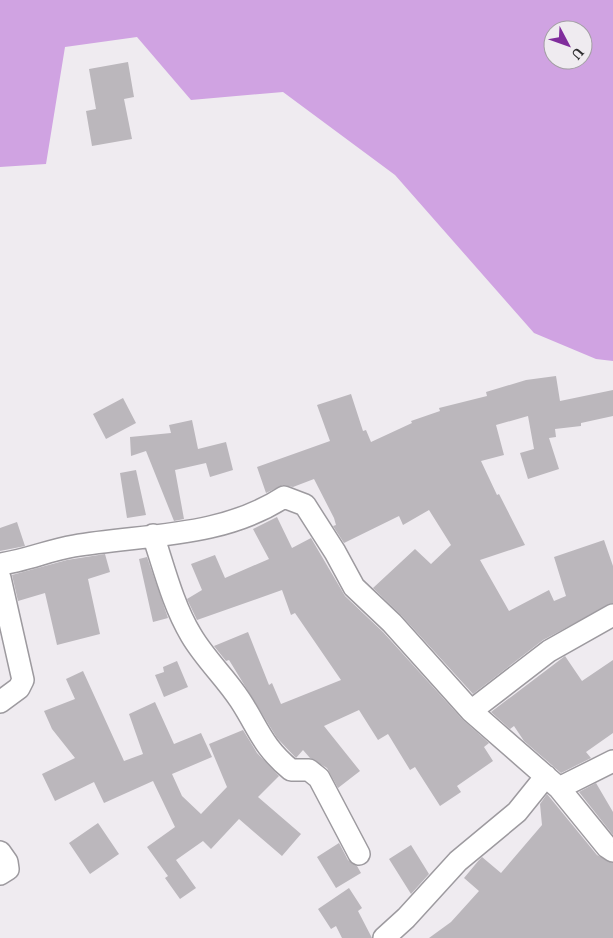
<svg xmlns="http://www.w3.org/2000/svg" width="613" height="938" viewBox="0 0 613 938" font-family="'PT Serif',serif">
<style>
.forest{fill:#d0a3e2;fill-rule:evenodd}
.building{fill:#bbb7bc}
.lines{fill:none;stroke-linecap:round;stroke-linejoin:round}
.street-casing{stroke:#9d9a9f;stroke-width:24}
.street{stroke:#fff;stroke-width:21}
</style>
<rect width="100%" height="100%" fill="#efebf0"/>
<path class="forest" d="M0,0H613V361L596,359L534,333L395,175L283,92L191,100L137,37L65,47L46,164L0,167ZM553,30H583V60H553Z"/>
<path class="building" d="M128,62L134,97L124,99L132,139L92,146L86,111L96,109L89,69Z
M556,376L560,401L613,390V416L581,423V426L555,429L556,437L549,438L559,469L528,479L520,453L534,449L528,416L496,425L504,455L481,461L497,495L499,494L525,545L480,560L509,611L549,590L554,601L566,596L554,557L604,540L613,566V603L543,640L473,694L401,615L373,588L415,549L431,564L451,545L429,510L403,525L399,516L344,543L333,526L336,525L334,518L314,479L293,487L283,485L266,493L257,467L330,441L317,405L351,394L363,431L366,430L371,442L412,423L411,421L440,411L439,408L487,396L486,392L526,380Z
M123,398L136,423L106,439L93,414Z
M192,420L198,449L226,442L233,470L210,477L206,463L175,470L184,519L174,521L146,451L131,456L130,437L171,433L169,425Z
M136,470L146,515L127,518L120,473Z
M277,517L292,548L311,538L345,596L383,632L462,719L489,743L484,747L493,761L457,786L461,792L440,806L415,767L410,770L388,734L378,740L359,710L324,726L360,771L338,788L327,768L310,758L303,750L296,758L277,738L229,660L226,661L214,646L248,632L269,685L272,683L281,704L341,680L295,613L291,615L282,590L197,620L187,599L202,590L191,564L215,555L225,578L269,559L253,529Z
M17,522L25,546L0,551V528Z
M105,554L110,572L88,579L100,634L57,645L45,593L18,601L12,575L67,560Z
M147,557L168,618L153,622L139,559Z
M565,656L582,681L613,660V733L586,752L591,758L561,773L524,741L514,726L510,729L491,712Z
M177,661L188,687L164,697L155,675L164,672L163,667Z
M83,671L124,761L143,754L129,714L155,702L174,744L201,733L212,757L172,774L182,796L201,814L227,787L209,744L243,730L257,753L279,776L258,797L301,834L282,856L239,819L211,849L203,841L176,860L196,888L180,899L165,878L168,876L147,847L175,827L153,781L104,803L94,782L55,801L42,774L75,758L52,729L44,711L75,699L66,679Z
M596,783L613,812V835L579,792Z
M547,794L597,855L613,863V938H429L451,922L479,891L464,878L479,860L482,857L501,873L542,825L540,804Z
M98,823L119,854L90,874L69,843Z
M339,843L348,860L357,866L361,873L336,888L317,857Z
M411,845L429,874L411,894L389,859Z
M349,888L362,908L358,911L372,938H342L336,926L331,929L318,909Z"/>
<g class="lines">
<defs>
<path id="street" d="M153,535C164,568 173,605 191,635C205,659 225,677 240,700C259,729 262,746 291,770H309L319,778L359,854
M0,564C25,561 49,550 74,546C146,534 221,538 284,497L305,505L335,552L354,587L392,623L471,711L559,788L607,847L613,851
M0,578L23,680L19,688L0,702
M471,711L549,651L613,615
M559,788L613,761
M0,852L7,862L8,869L0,874
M384,938L406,918L458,861L517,812L546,776"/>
</defs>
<use href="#street" class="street-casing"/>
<use href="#street" class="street"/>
</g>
<g transform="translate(568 45) rotate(131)"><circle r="24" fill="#efebf0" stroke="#a29fa3"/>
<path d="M0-4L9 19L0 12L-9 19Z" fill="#802d9c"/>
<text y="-8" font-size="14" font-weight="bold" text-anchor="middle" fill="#2f2e30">U</text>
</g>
</svg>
